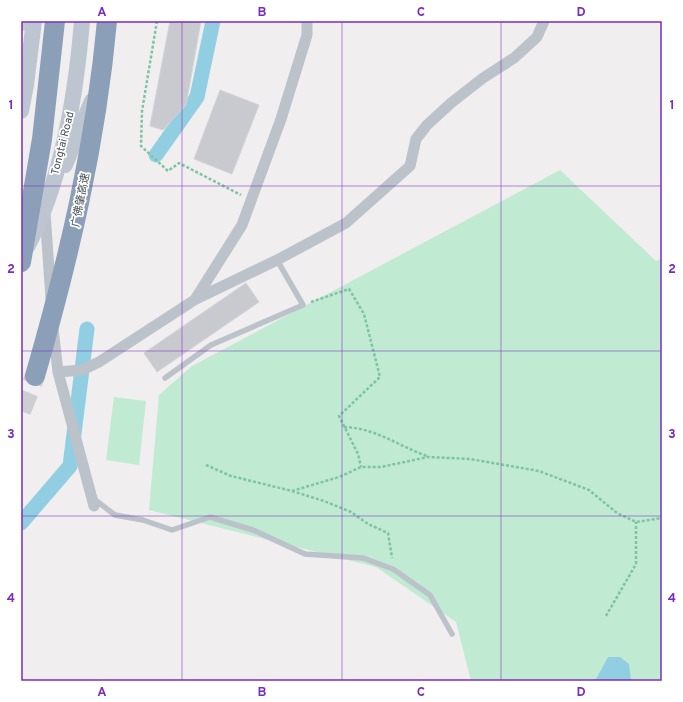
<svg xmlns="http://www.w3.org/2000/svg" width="683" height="702" viewBox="0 0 683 702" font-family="Overpass,'Noto Sans SC',sans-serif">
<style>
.green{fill:#c1ead2}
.water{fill:#92cee2}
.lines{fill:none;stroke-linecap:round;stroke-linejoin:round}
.canal{stroke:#92cee2;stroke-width:15}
.building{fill:#c9cad0;stroke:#d2d4d9}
.highway-tunnel{stroke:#ceced0;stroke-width:20;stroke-dasharray:20 10;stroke-linecap:butt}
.path{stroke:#7cc4a4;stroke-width:2.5;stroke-dasharray:3 2;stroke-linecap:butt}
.lane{stroke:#bbc2c9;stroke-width:5.5}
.street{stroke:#bbc2c9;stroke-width:11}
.secondary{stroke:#bdc6d0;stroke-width:16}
.highway{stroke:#8b9fb8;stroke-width:20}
.grid{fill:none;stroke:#7b2cbf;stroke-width:1;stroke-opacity:0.55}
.labels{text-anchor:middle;stroke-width:3.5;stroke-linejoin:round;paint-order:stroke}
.street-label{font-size:11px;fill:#485059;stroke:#fff}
.neatline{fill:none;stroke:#7b2cbf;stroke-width:1.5}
.grid-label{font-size:13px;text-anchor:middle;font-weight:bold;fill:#7b2cbf}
</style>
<rect width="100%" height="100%" fill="#f0eeee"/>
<path class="green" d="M560,170L656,261L662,258V681H471L456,622L376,567L149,510L159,395L192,366Z
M114,397L146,401L139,465L106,460Z"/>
<path class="water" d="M608,657H620L629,664L631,681H595Z"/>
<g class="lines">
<path class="canal" d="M156,155L197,97L213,21
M21,523L70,466L87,329"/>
</g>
<path class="building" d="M22,21H30L29,31L21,30Z
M170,21H201L186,105L163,130L150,126Z
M220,90L259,105L232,174L194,159Z
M246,283L259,302L157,372L144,353Z"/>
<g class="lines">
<path class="highway-tunnel" d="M21,411L35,376"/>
<path class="path" d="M157,21L142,111L141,146L168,171L179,163L241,195
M311,302L349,289L364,314L380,377L339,416L358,454L361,467
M344,427C376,428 398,446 427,456
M206,465L231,476L292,491L339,477L361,467H381L428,457L470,459L539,471L589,490L617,513L636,522L662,518
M292,491L324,501L351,512L368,524L388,533L392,558
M606,616L636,564V522"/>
<path class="lane" d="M165,378L211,345L303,305L277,260
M94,499L115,515L143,520L172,530L210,517L253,530L305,554L363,558L393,569L430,595L452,634"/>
<path class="street" d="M45,212L51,299
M196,298L242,225L281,119L307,35V21
M53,328L58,372L94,506
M58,372L82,370L99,362L196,299L277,260L346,223L410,166L416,139L427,125L451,103L483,78L514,58L537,37L544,21"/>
<path class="secondary" d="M21,111L26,85L34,21
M65,165L92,101
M27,247C62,181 76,95 82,21"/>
<path class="highway" d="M21,262L42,139L55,21
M35,376C69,258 96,143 107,21"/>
</g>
<path class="grid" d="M182,21V681M342,21V681M501,21V681M21,186H662M21,351H662M21,516H662"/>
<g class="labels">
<g class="street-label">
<text transform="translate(62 143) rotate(-76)" y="4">Tongtai Road</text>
<text transform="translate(80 200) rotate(-79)" y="4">广佛肇高速</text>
</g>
</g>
<rect width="683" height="702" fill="none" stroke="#ffffff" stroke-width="44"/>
<rect x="22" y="22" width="639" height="658" class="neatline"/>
<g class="grid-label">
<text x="102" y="16">A</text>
<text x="262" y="16">B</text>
<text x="421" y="16">C</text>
<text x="581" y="16">D</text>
<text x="11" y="109">1</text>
<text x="672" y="109">1</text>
<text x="11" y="273">2</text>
<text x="672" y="273">2</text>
<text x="11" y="438">3</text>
<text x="672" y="438">3</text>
<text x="11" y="602">4</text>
<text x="672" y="602">4</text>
<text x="102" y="696">A</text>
<text x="262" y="696">B</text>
<text x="421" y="696">C</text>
<text x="581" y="696">D</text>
</g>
</svg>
